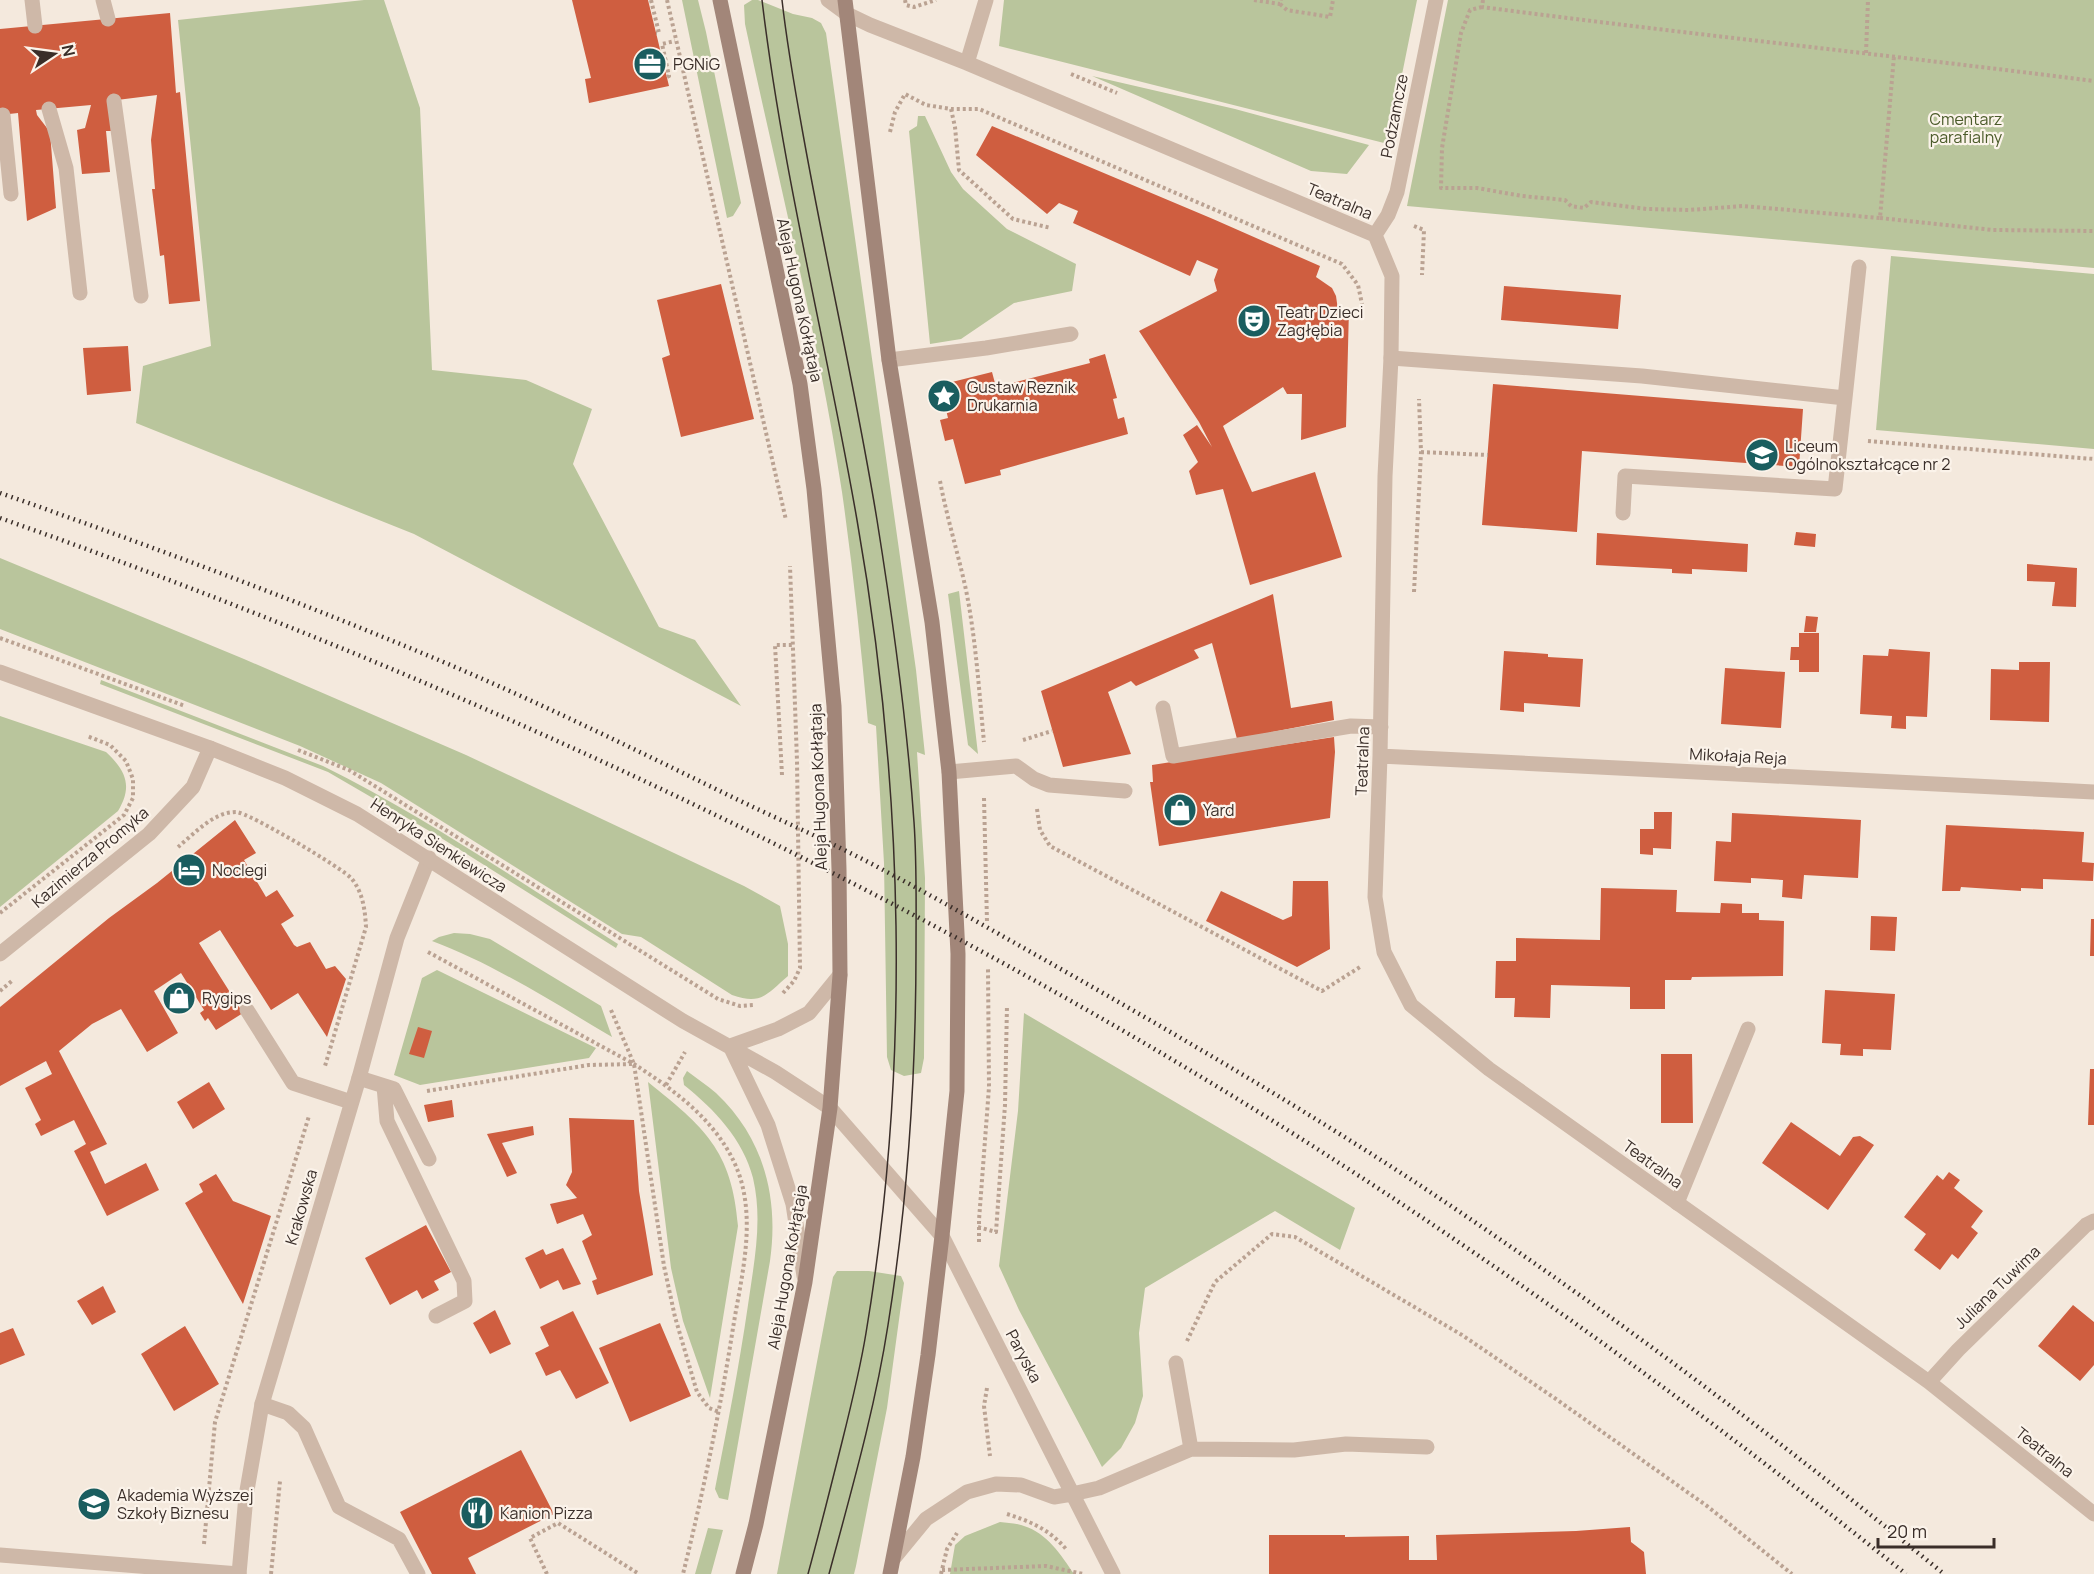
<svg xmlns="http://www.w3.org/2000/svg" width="2094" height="1574" viewBox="0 0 2094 1574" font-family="Manrope,sans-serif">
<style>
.green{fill:#b9c59c}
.building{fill:#cf5e40}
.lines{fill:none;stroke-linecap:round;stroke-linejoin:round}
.path{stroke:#baa292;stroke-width:4;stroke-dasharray:3 3;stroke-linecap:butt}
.service{stroke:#ceb8a8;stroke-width:15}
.minor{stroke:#ceb8a8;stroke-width:15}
.tertiary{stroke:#ceb8a8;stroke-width:15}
.secondary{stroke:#a28679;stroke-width:15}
.tram{stroke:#3a2e29;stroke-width:1.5}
.rail{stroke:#3a2e29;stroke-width:4.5;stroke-dasharray:1.5 4.5;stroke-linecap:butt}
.labels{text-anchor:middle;stroke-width:4.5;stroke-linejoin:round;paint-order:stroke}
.poi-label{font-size:16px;fill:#3a2e29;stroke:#fbf3ea;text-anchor:start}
.street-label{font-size:16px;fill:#3a2e29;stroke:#fbf3ea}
.park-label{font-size:16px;fill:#4b5b2a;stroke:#fbf3ea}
</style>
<rect width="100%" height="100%" fill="#f4e9dd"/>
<path class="green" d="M364,0H384L420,108L432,370L526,380L592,409L573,464L659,627L695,640L741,706L414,534L136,423L143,366L211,346L178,20Z
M682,0H698L706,32L741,203L733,216L727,218Z
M752,0H758L793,14L812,18L821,23L826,33L916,670L925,755L917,752L925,878L924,1058L921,1073L904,1076L891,1070L887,1057L884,863L876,726L868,723C861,646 853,569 842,492C818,335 778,179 745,24L744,5Z
M1004,0H1417L1388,144L999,46Z
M1448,0H2094V268L1407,206Z
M1092,76L1235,109L1369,145L1347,174L1311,171Z
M918,116H925L951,172L963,189L1007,229L1076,264L1072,291L1014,303L961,339L930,344L909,131L917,126Z
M1891,256L2094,274V449L1876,430Z
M0,558L244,659L466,755L744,886L780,906L788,944V976C766,995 761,1005 732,995L641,937L622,934L381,783L300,746L0,629Z
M959,591L978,754L968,745L948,594Z
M101,680L323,766C426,817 521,883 618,944L616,948L438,836L328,772L100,684Z
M0,716L106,752C126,771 133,786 118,811L0,907Z
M454,933L470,934L490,939L601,1006L612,1037C556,1004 492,963 432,941L439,937Z
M437,970L596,1048L589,1058L420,1085L394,1075L422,978Z
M1024,1013L1355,1208L1340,1250L1275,1211L1145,1288L1139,1333L1143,1396L1135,1423L1121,1448L1102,1467L1019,1310L999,1266L1018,1111Z
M687,1071C696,1078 707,1085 716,1093C764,1138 779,1198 770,1261L728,1500L719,1498L715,1489C727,1428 739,1367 748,1305C754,1262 763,1221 753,1178C743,1139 714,1109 684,1085L683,1078Z
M648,1082C704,1127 732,1150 738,1226L710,1398L683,1321L671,1268Z
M837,1271H869L901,1276L904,1283L887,1408L856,1566L854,1574H777L833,1277Z
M1000,1522C1008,1523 1016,1523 1024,1526C1047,1533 1061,1555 1074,1574H950L955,1545L965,1536Z
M708,1528L723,1530L711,1574H695Z"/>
<path class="building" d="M572,0H648L669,86L589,103L585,79L591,78Z
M170,13L176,93L180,92L200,301L169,304L164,255L160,256L152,189H155L151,140L157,95L109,101L112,131H106L110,172L82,174L77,130L85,128L91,105L36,110L37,115L50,132L56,208L27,221L18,113L0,115V29Z
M992,126L1213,219L1320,266L1316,277L1332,288L1336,296L1338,310L1349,308L1346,427L1301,440L1302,394H1287L1283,387L1223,426L1252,492L1315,472L1342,557L1250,585L1223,489L1196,495L1189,471L1198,462L1183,435L1197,425L1212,447L1199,422L1139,331L1217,291L1214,280L1218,269L1197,260L1190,276L1073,223L1078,211L1059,203L1047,214L976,155Z
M721,284L754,419L681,437L662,358L670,355L657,300Z
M1504,286L1621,295L1618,329L1501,320Z
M128,346L131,391L87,395L83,348Z
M1105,354L1117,398L1113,399L1118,419L1124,417L1128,434L1000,470L1001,475L965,484L953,439L945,441L940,420L948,418L940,385L992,372L996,387L1090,363L1089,359Z
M1493,384L1803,409L1799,467L1582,451L1577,532L1482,525Z
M1796,532L1816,534L1815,547L1794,545Z
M1597,533L1748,544L1747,572L1692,569V574L1672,573V569L1596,565Z
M2027,564L2077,568L2076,607L2052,606L2055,582L2027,581Z
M1273,594L1291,708L1332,701L1334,720L1237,739L1212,643L1194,650L1199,658L1136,686L1131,681L1108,692L1131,754L1063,767L1041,691Z
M1806,616L1818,617L1816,632H1804Z
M1799,633H1819V672H1799V660H1790L1791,647H1799Z
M1889,649L1930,652L1927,717L1906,716V729L1891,728L1892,716L1860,714L1863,655L1888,656Z
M1504,651L1548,654V657L1583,659L1580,707L1524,703V712L1500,710Z
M2019,662H2050L2049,722L1990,720L1991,669L2019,670Z
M1725,668L1785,672L1781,728L1721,724Z
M1334,737L1335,752L1330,818L1159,846L1150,782H1153L1152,765Z
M1654,812H1672L1671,849L1653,848V855L1640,854V829H1654Z
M1732,813L1861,820L1858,878L1804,875L1802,899L1782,897L1783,880L1751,878V883L1714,881L1716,841L1731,842Z
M235,820L256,853L244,860L266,897L277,890L294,916L281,924L294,945L297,947L310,942L326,969L335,966L346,979L327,1037L298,993L271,1010L220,930L199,943L243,1013L216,1030L208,1018L205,1021L200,1013L204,1010L181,973L154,991L178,1033L147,1052L121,1009L92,1024L59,1051L107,1144L90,1152L105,1184L146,1163L159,1190L107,1216L74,1151L86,1144L74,1120L41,1136L35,1124L41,1120L25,1088L52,1074L46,1061L0,1086V1007L109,918L157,883Z
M1946,825L2084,832L2082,862L2094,863L2093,881L2043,879V889L2021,888V891L1961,887L1960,891H1942Z
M1293,881H1328L1330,949L1297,967L1206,921L1221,891L1283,920L1292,916Z
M1601,888L1677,890L1676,912L1720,913L1721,903L1742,904V913H1759V920L1784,921L1783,976L1692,977L1691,980H1665V1009H1630V987L1551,985L1550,1018L1514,1017L1515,998H1495L1496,961H1516V938L1600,940Z
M1871,916L1897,917L1895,951L1870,950Z
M2091,919H2094V956H2090Z
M1825,990L1895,994L1891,1050L1863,1049V1056L1840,1055L1841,1044L1822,1043Z
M418,1027L432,1031L424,1058L409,1054Z
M1661,1054H1692L1693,1123H1661Z
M2090,1069H2094V1125H2088Z
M209,1082L225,1109L193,1129L177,1102Z
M452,1100L454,1117L428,1122L424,1105Z
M569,1118L634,1120L639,1191L653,1275L597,1295L592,1281L597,1279L582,1241L592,1235L583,1214L557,1224L550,1204L577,1198L566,1185L572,1172Z
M1791,1122L1840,1156L1853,1137L1860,1136L1874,1145L1828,1210L1762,1163Z
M533,1126L534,1135L502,1143L517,1173L507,1177L487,1134Z
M1949,1172L1960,1180L1954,1188L1983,1211L1971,1227L1978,1233L1958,1259L1952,1254L1940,1270L1914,1250L1926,1234L1904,1217L1937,1175L1943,1180Z
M216,1174L233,1201L271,1216L243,1304L185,1203L203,1192L199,1184Z
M426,1225L451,1272L434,1281L439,1290L422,1299L417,1290L390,1305L365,1258Z
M563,1248L581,1284L563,1290L558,1280L540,1289L525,1258L543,1249L546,1255Z
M103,1286L116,1312L92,1325L77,1301Z
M2073,1305L2094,1322V1365L2080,1381L2038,1346Z
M495,1310L511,1344L490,1354L473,1323Z
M573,1311L609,1383L576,1399L560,1370L546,1376L535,1353L549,1346L540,1327Z
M660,1323L691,1396L630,1422L599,1348Z
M185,1326L219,1384L174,1411L141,1354Z
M13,1328L25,1355L0,1365V1333Z
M521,1450L554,1514L468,1558L476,1574H432L400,1512Z
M1630,1527L1631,1542L1644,1552L1646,1574H1269V1535H1345V1537L1409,1536V1560H1437L1436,1535L1576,1531Z"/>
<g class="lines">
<path class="path" d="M651,0L659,33H656
M667,0L786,520
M905,0L906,5L914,7L936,0
M1254,0L1280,4L1281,0
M1483,0L1482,7C1686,34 1890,55 2094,81
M1280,4L1287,10L1330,17L1333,0
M1482,7L1470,10L1461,33L1442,148L1441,188H1477L1522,196L1565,200L1571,206L1584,208L1591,202L1647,209L1689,210L1743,206L1880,218L1894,56
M1866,53L1868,0
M1071,74L1117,93
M667,77L669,76L662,44L675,41
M951,109L955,127L959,170L1013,219L1051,228
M890,132L895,112L905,94L926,105L951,109H979L1342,264L1358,285L1362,304
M1880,218L1993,230L2094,231
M1414,226L1424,230L1422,275
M1868,441L2094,459
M1421,452L1488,455
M940,481C947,518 958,553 966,590C976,640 979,691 984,742
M1414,592L1421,452L1419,399
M0,638L185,706
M1023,740L1052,731
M298,750L349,770L718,999L740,1006L754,1005
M782,775L775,645H793
M984,798L987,922
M1037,809L1040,830L1050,846L1322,991L1360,967
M178,847C194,834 213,812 236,812C248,812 344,869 352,879C363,893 365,910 366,927L325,1066
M0,913L124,815L133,798V779L126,761L110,745L87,736
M428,952L634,1064C677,1092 721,1124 739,1174C756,1224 741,1278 733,1328C720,1411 703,1493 683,1574
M0,991L13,980
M783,993L794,981L800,968L797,761L790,566
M611,1010L634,1064
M666,1085L685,1052
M427,1091L589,1065L634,1064L664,1266L675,1317L697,1392L709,1408L719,1412
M978,1227L996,1232L1005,1105L1007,1005
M979,1242V1220L989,1087L988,968
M1187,1341L1215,1282L1272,1234L1295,1237L1462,1335L1556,1399L1707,1506L1792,1574
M987,1388L984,1406L990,1456
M1007,1514C1030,1521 1050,1530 1066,1549
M204,1544L215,1422L309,1116
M942,1570L1046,1566L1083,1574
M271,1574L280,1481
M547,1574L530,1538L558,1523L639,1574
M941,1574L947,1549L957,1533"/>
<path class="service" d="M32,0L35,26
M103,0L108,19
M114,101L141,296
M49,109L66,168L80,293
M3,115L11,194
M1391,358L1642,376L1845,398L1859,267
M889,360L986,348L1071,334
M1623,513L1625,476L1835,489L1845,398
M1163,708L1173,756L1351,726L1381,727
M949,772L1016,766L1034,779L1049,785L1125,791
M247,1010L293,1083L351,1102
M359,1078L394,1089L429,1159
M384,1086L387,1121L464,1281L465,1301L436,1316
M1677,1203L1748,1029
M262,1404L288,1413L304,1428L339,1507L399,1539L418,1574
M1191,1449L1294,1450L1346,1444L1427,1447
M1072,1494L1099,1488L1191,1449L1176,1363
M0,1555L239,1574"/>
<path class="minor" d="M828,0L847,14L870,25L967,63L1375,235L1392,276L1391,358L1385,476L1380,756L1375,897L1384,952L1411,1005L1489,1069L1929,1382L2094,1514
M967,63L986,0
M1375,235L1388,215L1397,192L1436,0
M1380,756L2094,792
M0,954L149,834L193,787L210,748
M942,1236L1113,1574
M1929,1382L1958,1350L2086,1225L2094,1221
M894,1558L926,1519L967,1492L996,1484L1021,1485L1054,1497L1072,1494
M239,1574L246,1496L262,1404L359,1078L397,938L429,858"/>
<path class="tertiary" d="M0,672L210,748L285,778L357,814L683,1021L775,1072L830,1108L942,1236
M730,1046L768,1125L793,1204L804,1276
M730,1046L778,1029L809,1013L840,975"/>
<path class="secondary" d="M720,0L800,384L814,489L834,706L839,869L840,975L830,1108L805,1282L756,1524L743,1574
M845,0L889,360L932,622L949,772L958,954L957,1091L942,1236L928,1355L913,1457L890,1574"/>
<path class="tram" d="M762,0C783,176 827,346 857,520C904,787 911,1064 866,1333C860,1370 851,1406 842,1442C831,1486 820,1530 808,1574
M782,0C787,45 795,90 803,134C826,263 856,391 877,520C893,620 907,721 914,822C917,864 916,907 916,950C916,1076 908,1200 888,1325C875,1409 851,1492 829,1574"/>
<path class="rail" d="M0,493C148,545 296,600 441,661C538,702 632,748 726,794C773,817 822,838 868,862C928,893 986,927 1045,960C1172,1032 1299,1106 1421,1186C1602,1306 1776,1437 1944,1574
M0,518C394,657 777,829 1139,1040C1408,1197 1662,1379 1906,1574"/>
</g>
<defs>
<symbol id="office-disc" viewBox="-11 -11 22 22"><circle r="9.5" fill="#1a5d5f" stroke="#fbf3ea"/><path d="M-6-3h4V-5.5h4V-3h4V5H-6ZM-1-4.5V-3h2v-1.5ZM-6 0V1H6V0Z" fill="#fff"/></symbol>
<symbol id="theatre-disc" viewBox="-11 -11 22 22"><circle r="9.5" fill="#1a5d5f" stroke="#fbf3ea"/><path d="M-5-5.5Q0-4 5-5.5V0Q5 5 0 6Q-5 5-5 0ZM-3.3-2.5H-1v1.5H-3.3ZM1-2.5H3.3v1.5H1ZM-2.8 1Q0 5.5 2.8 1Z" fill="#fff"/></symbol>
<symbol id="sight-disc" viewBox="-11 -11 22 22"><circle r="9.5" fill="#1a5d5f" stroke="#fbf3ea"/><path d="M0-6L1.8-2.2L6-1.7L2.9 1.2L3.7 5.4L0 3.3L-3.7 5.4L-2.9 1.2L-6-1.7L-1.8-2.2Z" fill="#fff"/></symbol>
<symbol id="school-disc" viewBox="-11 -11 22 22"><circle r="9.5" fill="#1a5d5f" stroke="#fbf3ea"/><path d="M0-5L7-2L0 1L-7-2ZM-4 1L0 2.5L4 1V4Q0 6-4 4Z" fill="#fff"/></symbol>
<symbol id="shop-disc" viewBox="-11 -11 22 22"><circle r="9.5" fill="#1a5d5f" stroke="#fbf3ea"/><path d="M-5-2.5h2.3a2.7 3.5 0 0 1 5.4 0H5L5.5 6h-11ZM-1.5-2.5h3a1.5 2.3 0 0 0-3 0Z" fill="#fff"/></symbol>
<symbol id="hotel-disc" viewBox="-11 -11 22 22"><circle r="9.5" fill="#1a5d5f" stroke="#fbf3ea"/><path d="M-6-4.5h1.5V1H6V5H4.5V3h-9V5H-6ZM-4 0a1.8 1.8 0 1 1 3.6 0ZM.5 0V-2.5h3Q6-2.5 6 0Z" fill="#fff"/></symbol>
<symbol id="university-disc" viewBox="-11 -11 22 22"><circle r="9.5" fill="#1a5d5f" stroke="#fbf3ea"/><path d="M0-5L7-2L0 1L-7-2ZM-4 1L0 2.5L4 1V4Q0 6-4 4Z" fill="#fff"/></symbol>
<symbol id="restaurant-disc" viewBox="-11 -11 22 22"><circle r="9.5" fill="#1a5d5f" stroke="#fbf3ea"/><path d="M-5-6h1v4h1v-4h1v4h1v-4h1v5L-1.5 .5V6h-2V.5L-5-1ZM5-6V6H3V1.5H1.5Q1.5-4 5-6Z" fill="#fff"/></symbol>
</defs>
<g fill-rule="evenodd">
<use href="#office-disc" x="631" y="45" width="38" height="38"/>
<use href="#theatre-disc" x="1235" y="302" width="38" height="38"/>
<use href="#sight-disc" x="925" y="377" width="38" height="38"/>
<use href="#school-disc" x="1743" y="436" width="38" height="38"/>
<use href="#shop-disc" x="1161" y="791" width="38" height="38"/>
<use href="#hotel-disc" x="170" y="851" width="38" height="38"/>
<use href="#shop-disc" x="160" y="979" width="38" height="38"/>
<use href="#university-disc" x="75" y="1485" width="38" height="38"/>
<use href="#restaurant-disc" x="458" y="1494" width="38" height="38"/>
</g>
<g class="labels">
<g class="poi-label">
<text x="673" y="70">PGNiG</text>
<text x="1277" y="318">Teatr Dzieci<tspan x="1277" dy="18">Zagłębia</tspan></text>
<text x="967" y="393">Gustaw Reznik<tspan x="967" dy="18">Drukarnia</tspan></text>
<text x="1785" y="452">Liceum<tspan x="1785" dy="18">Ogólnokształcące nr 2</tspan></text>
<text x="1203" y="816">Yard</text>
<text x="212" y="876">Noclegi</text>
<text x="202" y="1004">Rygips</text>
<text x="117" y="1501">Akademia Wyższej<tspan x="117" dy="18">Szkoły Biznesu</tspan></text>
<text x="500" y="1519">Kanion Pizza</text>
</g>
<g class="street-label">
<text transform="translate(1394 116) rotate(-79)" y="6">Podzamcze</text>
<text transform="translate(1340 201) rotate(23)" y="6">Teatralna</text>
<text transform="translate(800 300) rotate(78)" y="6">Aleja Hugona Kołłątaja</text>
<text transform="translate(1738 756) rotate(3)" y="6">Mikołaja Reja</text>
<text transform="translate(1362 761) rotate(-88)" y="6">Teatralna</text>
<text transform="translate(818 787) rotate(-92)" y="6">Aleja Hugona Kołłątaja</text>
<text transform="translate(439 845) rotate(33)" y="6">Henryka Sienkiewicza</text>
<text transform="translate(90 857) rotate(-40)" y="6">Kazimierza Promyka</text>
<text transform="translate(1653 1164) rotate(36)" y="6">Teatralna</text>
<text transform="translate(301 1207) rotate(-74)" y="6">Krakowska</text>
<text transform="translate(787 1267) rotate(-80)" y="6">Aleja Hugona Kołłątaja</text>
<text transform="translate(1997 1287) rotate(-44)" y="6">Juliana Tuwima</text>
<text transform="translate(1024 1356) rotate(62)" y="6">Paryska</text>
<text transform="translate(2045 1452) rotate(39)" y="6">Teatralna</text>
</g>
<g class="park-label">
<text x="1966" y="125">Cmentarz<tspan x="1966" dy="18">parafialny</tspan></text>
</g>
</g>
<g transform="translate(54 54) rotate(77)" stroke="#fbf3ea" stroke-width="4.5" paint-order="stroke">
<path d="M0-4.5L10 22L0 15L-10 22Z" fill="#3a2e29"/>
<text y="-9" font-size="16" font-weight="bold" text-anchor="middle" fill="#3a2e29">N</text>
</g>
<path d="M1878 1538v9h116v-9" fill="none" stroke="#3a2e29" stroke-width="3"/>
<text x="1887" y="1538" font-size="18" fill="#3a2e29" stroke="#fbf3ea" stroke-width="4.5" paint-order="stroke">20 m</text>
</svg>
